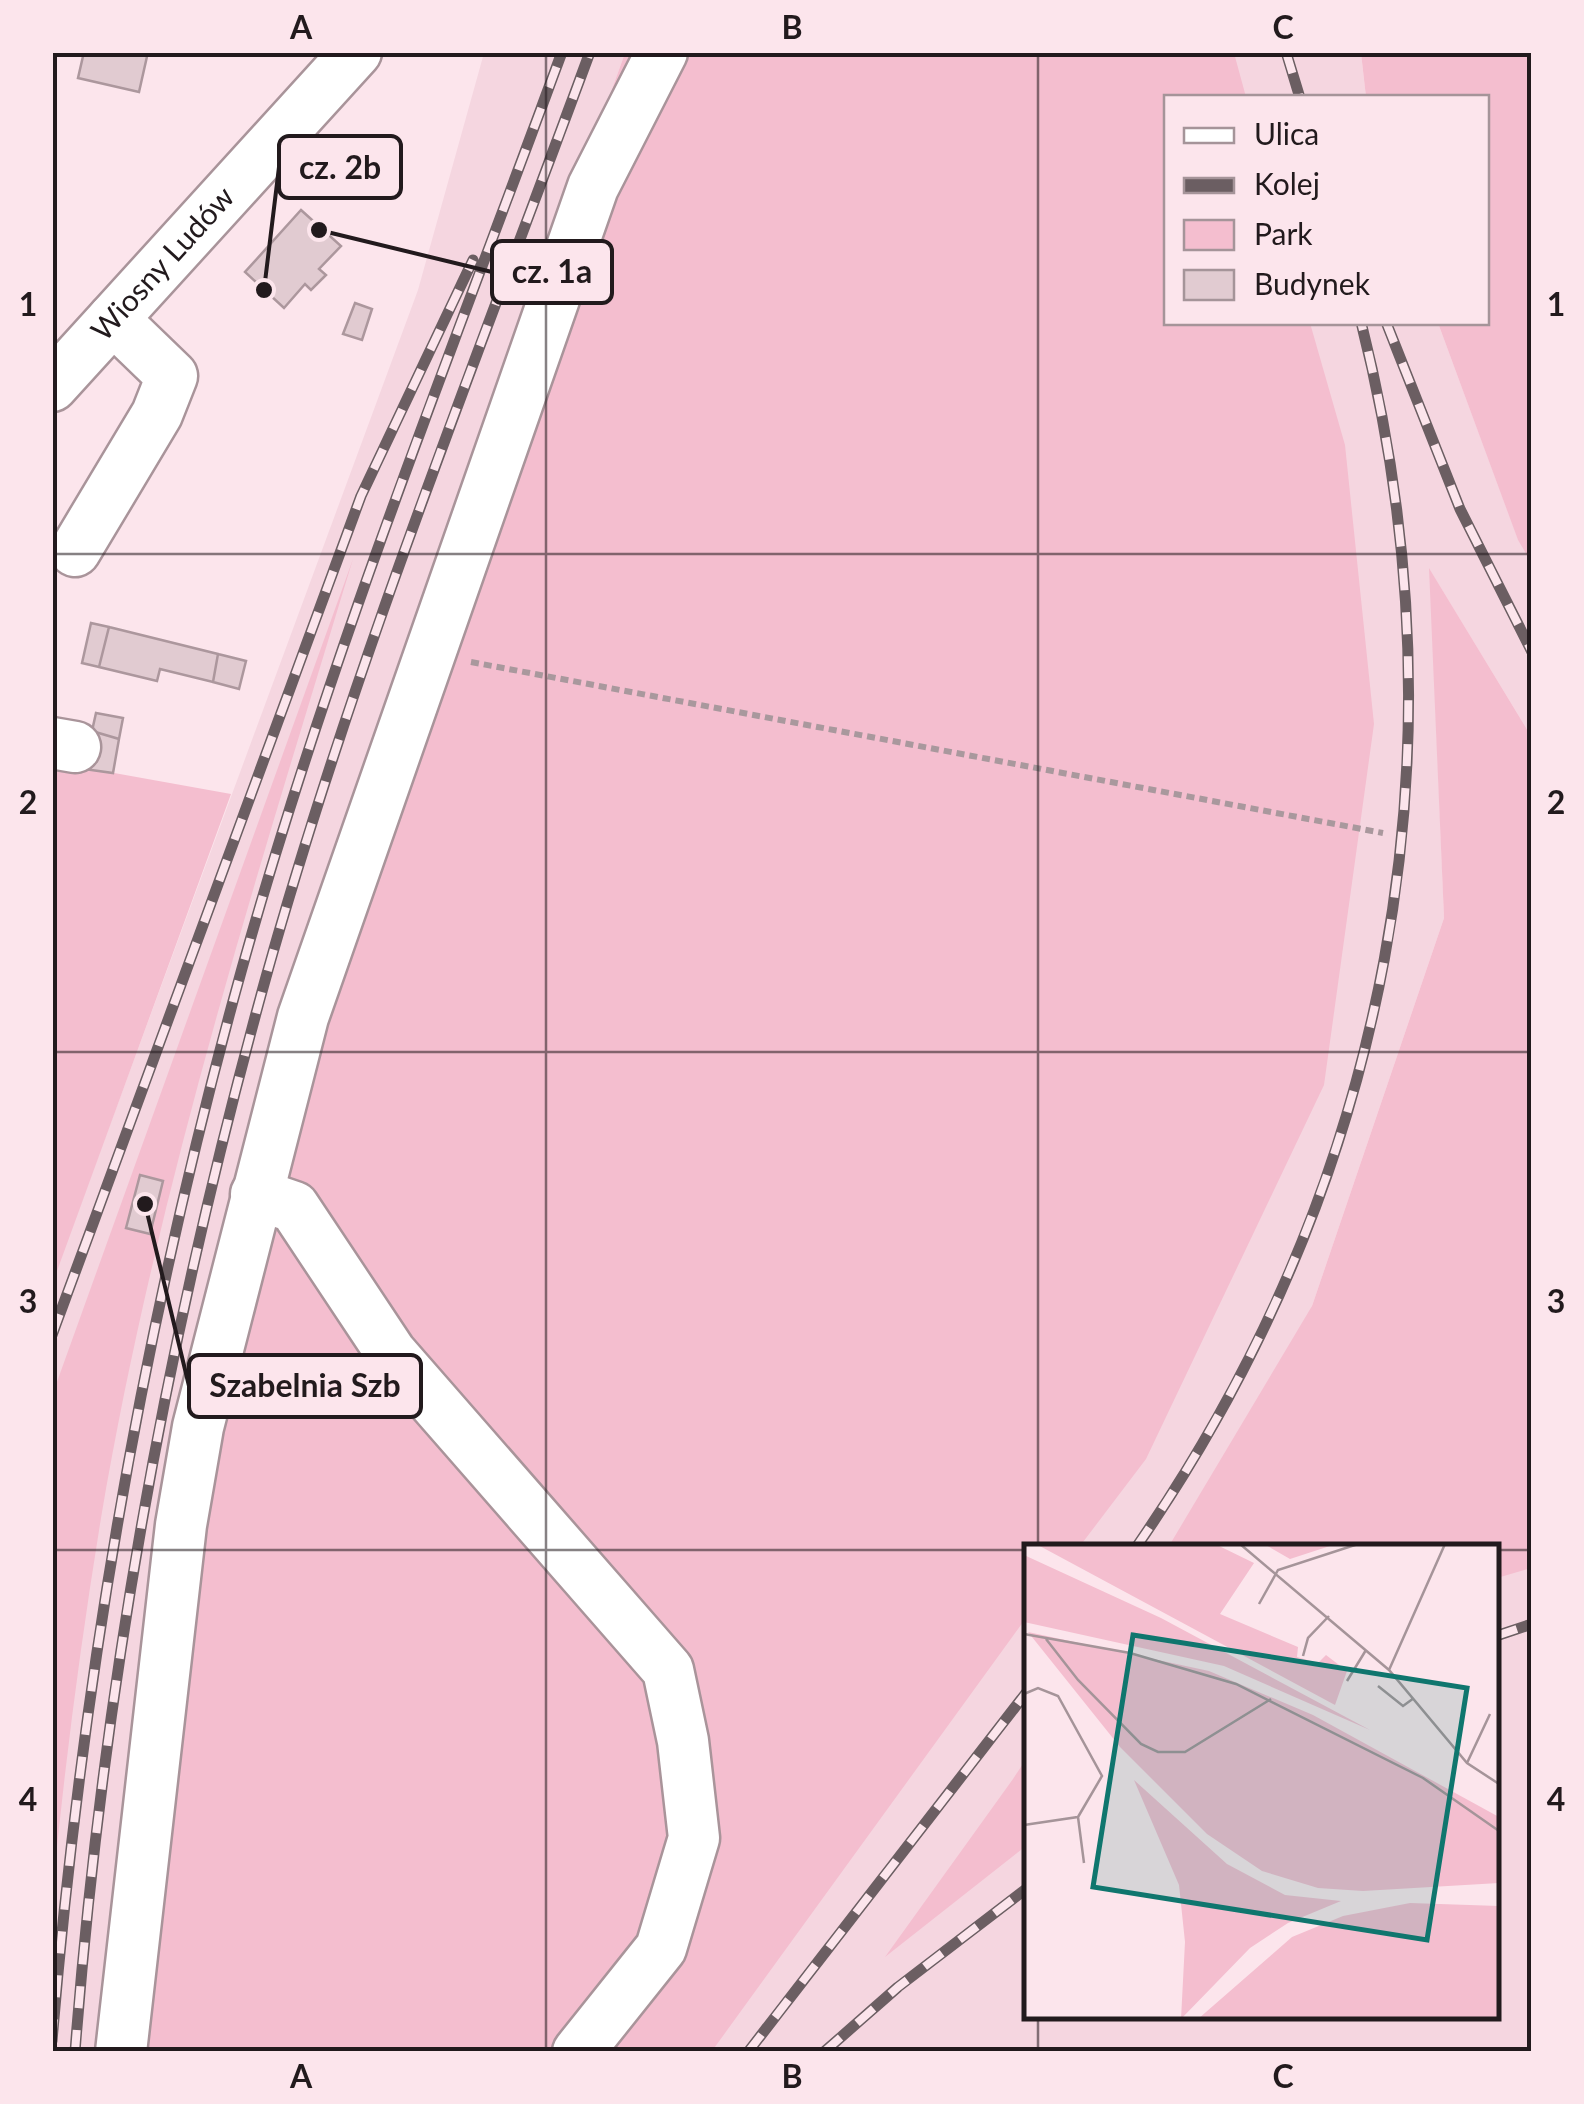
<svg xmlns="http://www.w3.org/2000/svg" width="1584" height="2104" viewBox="0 0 1584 2104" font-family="Lato,sans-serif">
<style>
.built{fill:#f5d6e0}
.green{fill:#f4becf}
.building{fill:#e1cbd1;stroke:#ac979d;stroke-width:2.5}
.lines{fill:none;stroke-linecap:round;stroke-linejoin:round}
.minor-casing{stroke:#a9949a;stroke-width:55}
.path{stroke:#a9989d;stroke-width:6;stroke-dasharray:8 5;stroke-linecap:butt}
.minor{stroke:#fff;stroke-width:50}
.rail-casing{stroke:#6b5e62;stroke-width:11}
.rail{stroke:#fce5ec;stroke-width:8;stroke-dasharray:22;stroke-linecap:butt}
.grid{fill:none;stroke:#221a1d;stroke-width:2.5;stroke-opacity:0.55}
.labels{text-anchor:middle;stroke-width:8;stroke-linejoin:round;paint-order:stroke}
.street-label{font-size:30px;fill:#221a1d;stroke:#fce5ec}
.inset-road{fill:none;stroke:#a59499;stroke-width:2.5}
.view{fill:#0f766e;fill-opacity:0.15;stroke:#0f766e;stroke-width:5}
.inset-edge{fill:none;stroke:#221a1d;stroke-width:5}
.leader{fill:none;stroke:#221a1d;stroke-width:4}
.callout-dot{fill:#221a1d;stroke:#fce5ec;stroke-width:4}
.callout{fill:#fce5ec;stroke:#221a1d;stroke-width:4}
.callout-label{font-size:32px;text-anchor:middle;font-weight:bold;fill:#221a1d}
.neatline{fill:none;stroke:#221a1d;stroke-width:4}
.grid-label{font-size:32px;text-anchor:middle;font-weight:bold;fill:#221a1d}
</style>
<rect width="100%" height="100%" fill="#fce5ec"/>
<path class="built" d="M484,53H625L314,919L159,2051H53L52,1282L418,290Z
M1213,53H1361L1366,97H1227Z
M1294,323H1438L1518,539L1531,562V736L1430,570L1444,918L1312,1306L1222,1546H1042Z
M1531,1547V2051L594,2052L1026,1567V2016H1496L1497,1561Z"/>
<path class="green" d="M625,53H1234L1246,97L1166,98V322L1310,323L1345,445L1374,724L1324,1085L1146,1459L1080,1546H1026V1618L712,2051L101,2052L146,1600L195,1364L314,919Z
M1361,53H1531V562L1518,540L1438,323L1486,322V98L1366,97Z
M353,559C257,875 156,1192 101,1518C81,1640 65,1763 53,1886V1393Z
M1429,568L1531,736V1568L1497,1578L1496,1546H1169L1312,1306L1444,918Z
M53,762L231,794L53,1282Z
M1026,1759V1846L885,1957L1013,1779Z"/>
<path class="building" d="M84,52H148L139,92L78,78Z
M301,210L341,246L319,269L326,275L311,290L305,284L284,308L245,272Z
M355,303L372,309L362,340L343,334Z
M91,623L109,627L99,667L82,663Z
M109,627L218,654L213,682L160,669L157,681L99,667Z
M218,654L246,661L239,689L213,682Z
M96,713L123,718L119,739L92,731Z
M85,729L119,739L113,773L77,768Z
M140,1175L163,1181L150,1234L126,1228Z"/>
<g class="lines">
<defs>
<g id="minor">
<path id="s1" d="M52,386L356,52"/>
<path d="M75,551L157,414L172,376L113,319"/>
<path d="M52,743L75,747"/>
<path d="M256,1194L294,1207L391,1353L668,1670L683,1741L694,1838L661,1948L578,2052"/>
<path d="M121,2052L181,1525L198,1427L303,1017L593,187L662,52"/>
</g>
</defs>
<use href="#minor" class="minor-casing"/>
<path class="path" d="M471,662L1383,833"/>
<use href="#minor" class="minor"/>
<defs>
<path id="rail" d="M1286,52L1300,98
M1386,322L1460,509L1532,652
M52,1335L361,496L473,260
M1137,1546C1389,1181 1470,753 1361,322
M1496,1636L1532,1624
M52,2041C82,1679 144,1322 241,972C328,659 450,356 562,52
M75,2052C103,1687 168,1329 266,977C354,663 477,358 590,52
M748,2052L1026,1693
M824,2052L898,1987L1026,1889"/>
</defs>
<use href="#rail" class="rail-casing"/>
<use href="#rail" class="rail"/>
</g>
<path class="grid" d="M546,52V2052M1038,52V1546M52,554H1532M52,1052H1532M52,1550H1026M1496,1550H1532M1038,2016V2052"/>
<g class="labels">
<g class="street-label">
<text dy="10" stroke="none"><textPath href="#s1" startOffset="165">Wiosny Ludów</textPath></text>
</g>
</g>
<g transform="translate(1024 1544)">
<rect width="475" height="475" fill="#fce5ec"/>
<path d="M12,0H191L230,19L196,70L274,103L273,113L294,119L302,111L323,127L311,161ZM240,0H312L266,15ZM0,11L137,74L346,186L200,122L0,78ZM4,88L185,127L289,171L475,273V339L339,347L294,344L238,327L183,290L96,203ZM110,236L203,320L261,351L317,357L264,379L226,404L157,475L161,398L155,341ZM386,359L475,362V475H174L268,393L319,372Z" fill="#f4becf"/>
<path class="inset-road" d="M216,0L365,126L443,219L475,240M235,60L254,26L334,0M0,90L106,109L212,140L399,234L475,287M22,95L54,136L117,200L134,208H161L247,155M279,112L284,94L305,72M365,126L421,0M323,137L342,106M354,142L379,162L390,154M0,150L14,144L34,152L78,232L54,273M443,219L466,170M0,281L54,273L60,319"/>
<path class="view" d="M109,91L443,144L403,396L69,343Z"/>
<rect width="475" height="475" class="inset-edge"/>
</g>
<path class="leader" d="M264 290L279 167M319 230L492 272M145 1204L189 1386"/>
<g class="callout-dot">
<circle cx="264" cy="290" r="10"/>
<circle cx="319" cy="230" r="10"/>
<circle cx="145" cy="1204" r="10"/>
</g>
<g class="callout">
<rect x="279" y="136" width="122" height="62" rx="10"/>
<rect x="492" y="241" width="120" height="62" rx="10"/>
<rect x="189" y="1355" width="232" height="62" rx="10"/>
</g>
<g class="callout-label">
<text x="340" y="179">cz. 2b</text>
<text x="552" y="283">cz. 1a</text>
<text x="305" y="1397">Szabelnia Szb</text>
</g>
<rect width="1584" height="2104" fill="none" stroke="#fce5ec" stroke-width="110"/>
<rect x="1164" y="95" width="325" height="230" fill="#fce5ec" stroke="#a59499" stroke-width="2.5"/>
<rect x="1184" y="128" width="50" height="15" fill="#ffffff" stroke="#a59499" stroke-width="2.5"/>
<text x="1254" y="145" font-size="30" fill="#221a1d">Ulica</text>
<rect x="1184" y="178" width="50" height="15" fill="#6b5e62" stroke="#a59499" stroke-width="2.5"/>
<text x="1254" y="195" font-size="30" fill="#221a1d">Kolej</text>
<rect x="1184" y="220" width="50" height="30" fill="#f4becf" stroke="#a59499" stroke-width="2.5"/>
<text x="1254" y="245" font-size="30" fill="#221a1d">Park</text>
<rect x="1184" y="270" width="50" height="30" fill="#e1cbd1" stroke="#a59499" stroke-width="2.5"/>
<text x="1254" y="295" font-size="30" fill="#221a1d">Budynek</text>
<rect x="55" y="55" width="1474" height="1994" class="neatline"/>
<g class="grid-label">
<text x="301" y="39">A</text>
<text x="792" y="39">B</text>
<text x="1283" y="39">C</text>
<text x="28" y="316">1</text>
<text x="1556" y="316">1</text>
<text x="28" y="814">2</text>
<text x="1556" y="814">2</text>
<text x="28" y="1313">3</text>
<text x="1556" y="1313">3</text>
<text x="28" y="1811">4</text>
<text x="1556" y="1811">4</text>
<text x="301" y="2088">A</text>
<text x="792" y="2088">B</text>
<text x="1283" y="2088">C</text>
</g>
</svg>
